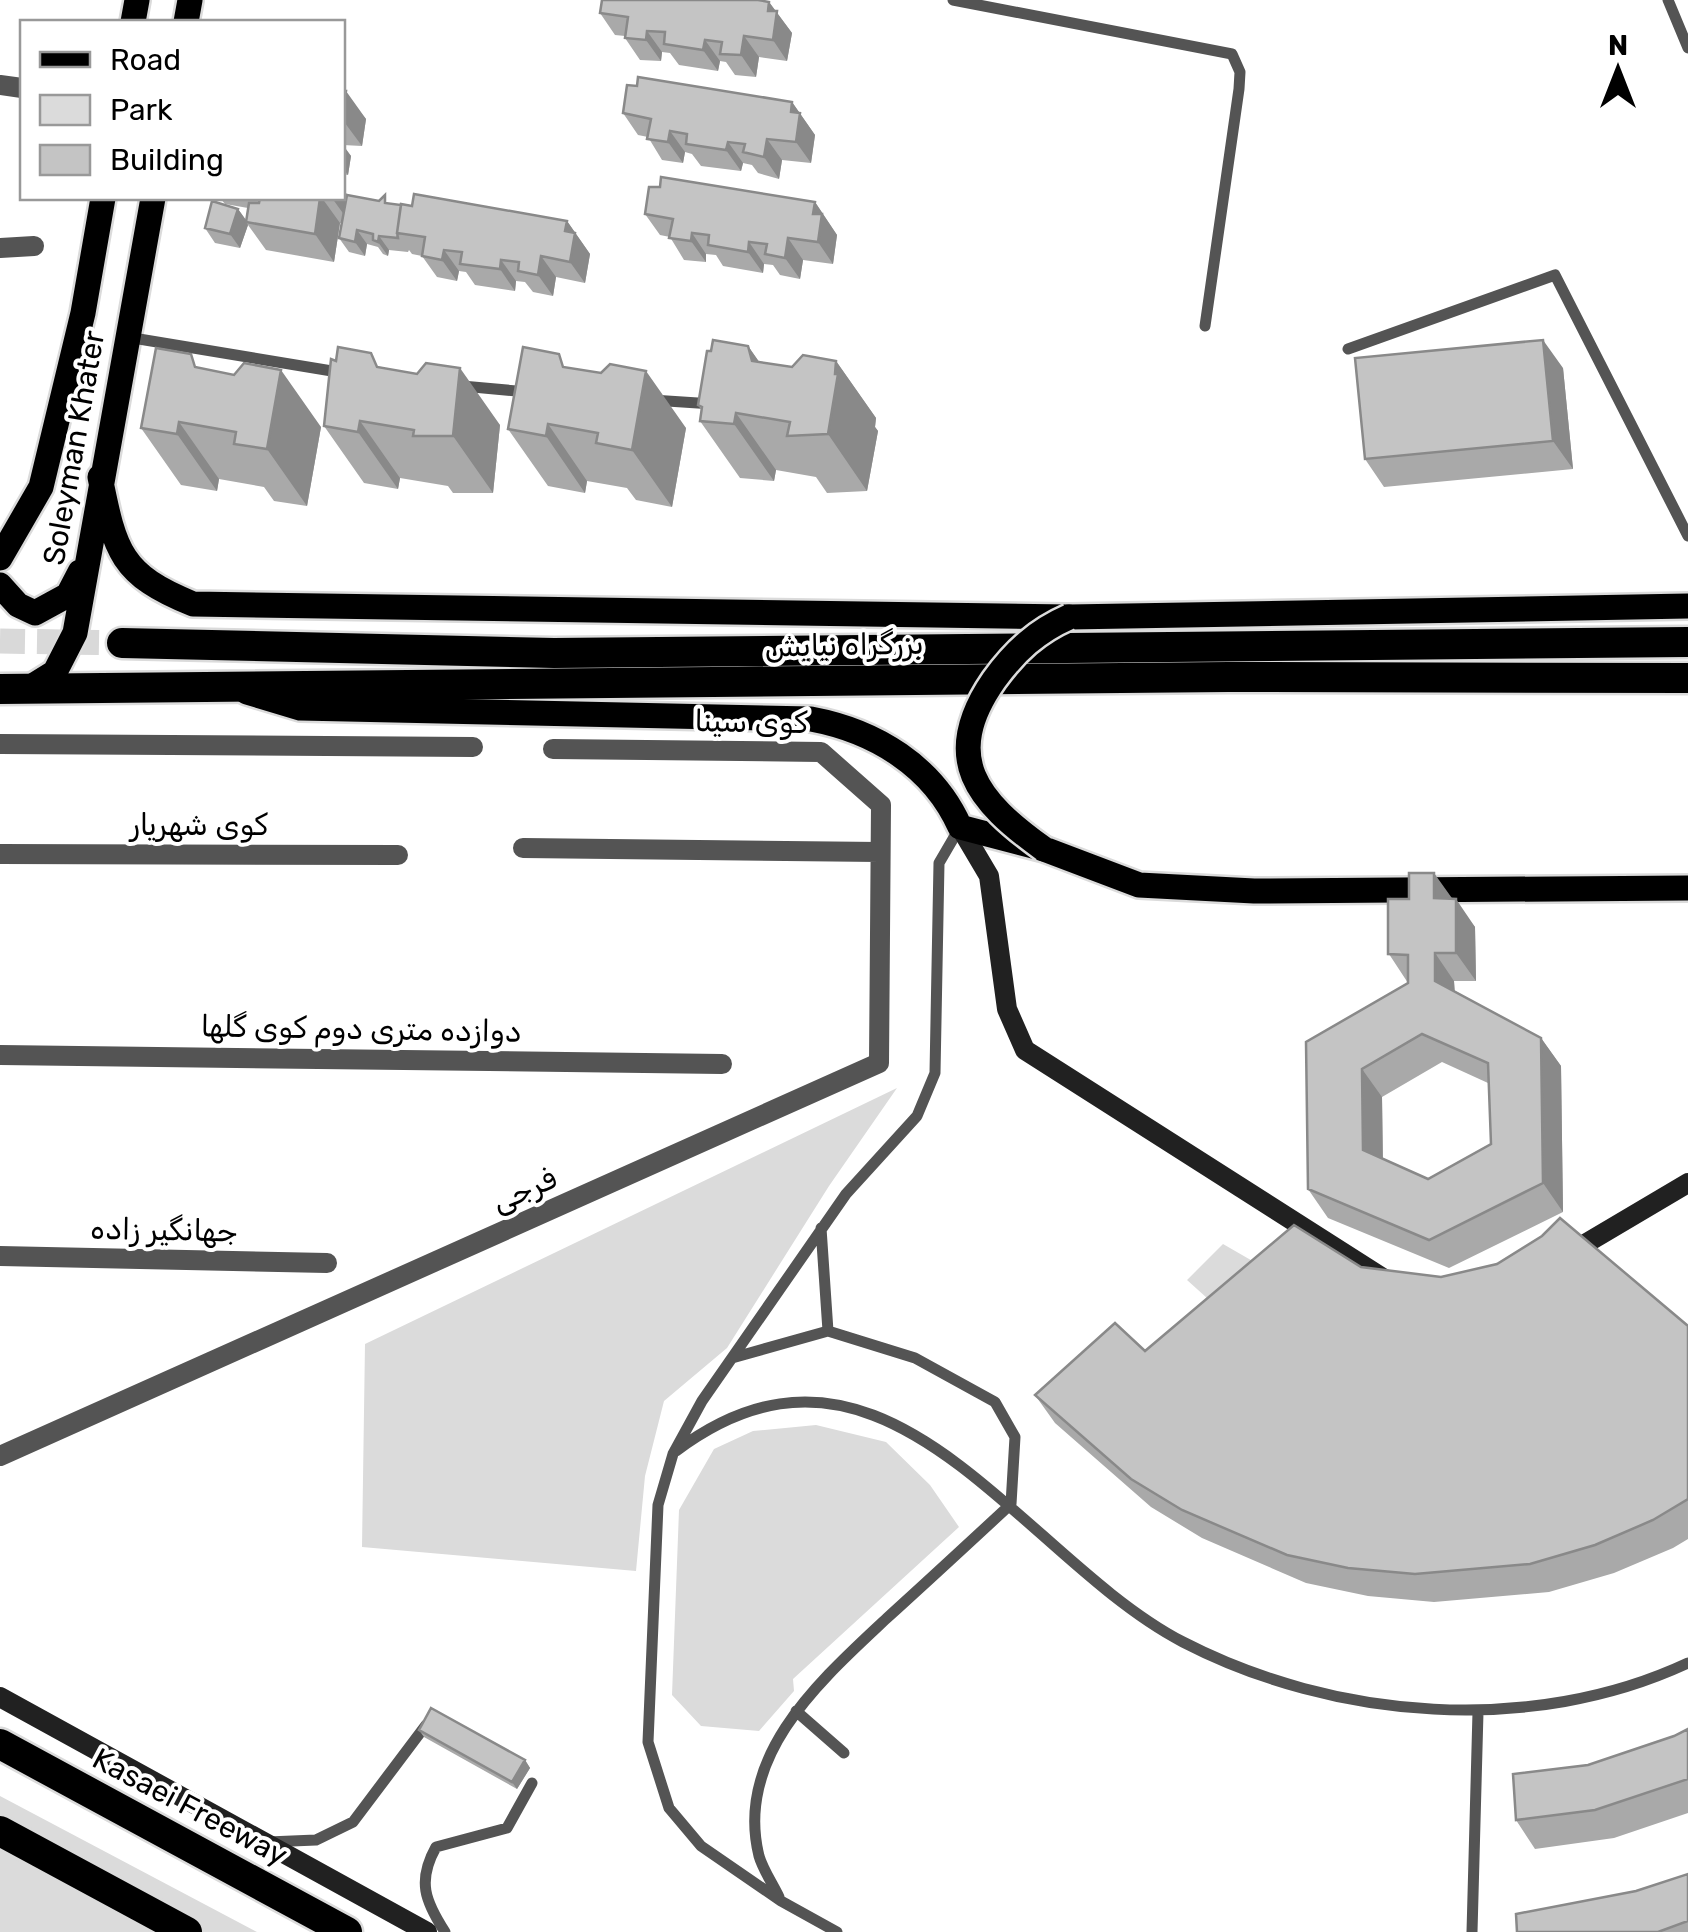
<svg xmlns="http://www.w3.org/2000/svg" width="1688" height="1932" viewBox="0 0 1688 1932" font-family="Rubik,'Noto Sans Arabic',sans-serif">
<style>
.green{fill:#dbdbdb}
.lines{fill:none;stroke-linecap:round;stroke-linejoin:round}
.primary-tunnel{stroke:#d9d9d9;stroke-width:25;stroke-dasharray:25 12;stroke-linecap:butt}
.primary-casing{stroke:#dbdbdb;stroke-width:30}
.highway-casing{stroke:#dbdbdb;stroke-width:35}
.lane{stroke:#545454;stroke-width:11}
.street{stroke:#545454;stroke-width:20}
.secondary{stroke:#212121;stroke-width:20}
.primary{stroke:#000;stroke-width:25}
.highway{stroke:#000;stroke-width:30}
.primary-bridge-casing{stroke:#dbdbdb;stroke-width:30;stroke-linecap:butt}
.primary-bridge{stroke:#000;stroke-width:25}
.wall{fill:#a9a9a9;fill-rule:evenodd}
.shaded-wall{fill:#898989}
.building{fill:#c4c4c4;stroke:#898989;stroke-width:2.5;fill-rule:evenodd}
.labels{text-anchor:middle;stroke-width:8;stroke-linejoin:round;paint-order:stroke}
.street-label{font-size:30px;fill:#000;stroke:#fff}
</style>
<rect width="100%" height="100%" fill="#fff"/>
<path class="green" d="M897,1088L829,1186L727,1348L664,1401L645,1476L636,1571L362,1547L365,1344Z
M1223,1244L1282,1278L1238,1326L1187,1280Z
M816,1425L886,1442L930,1485L959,1527L793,1679L794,1691L759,1731L701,1726L672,1695L679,1510L714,1449L753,1431Z
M0,1796L257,1932H0Z"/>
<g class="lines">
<path class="primary-tunnel" d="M0,641L122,643"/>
<defs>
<path id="primary" d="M133,22L137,0
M186,22L190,0
M100,477C115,552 121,575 193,604L1069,617L1688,606
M0,558L41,487L83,313L103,198
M0,585L18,605L35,613L68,595L80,572
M26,690L55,672L75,633L153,198
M247,692L300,708L811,719C875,731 933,766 960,827L1044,849L1139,885L1254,891L1688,888"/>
<path id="highway" d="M122,643L554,653L1688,642
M0,689L1228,677L1688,678
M0,1744L347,1932
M0,1831L187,1932"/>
</defs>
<use href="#primary" class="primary-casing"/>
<use href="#highway" class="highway-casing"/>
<path class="lane" d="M953,0L1232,54L1240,72L1239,89L1205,326
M1668,0L1688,48
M127,337L344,373
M1348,349L1555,275L1688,536
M462,386L528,392
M652,400L713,404
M821,1228L828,1331
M732,1358L828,1331L915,1358L995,1402L1015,1437L1011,1504C970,1542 929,1580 887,1618C822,1679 734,1755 759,1856C763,1870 773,1884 779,1897
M676,1451C885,1294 1019,1557 1183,1642C1334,1720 1532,1736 1688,1663
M796,1711L844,1753
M268,1842L316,1840L353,1822L426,1725
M445,1932C425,1901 417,1881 436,1847L507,1828L532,1783
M837,1932L781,1901L701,1846L669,1808L648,1742L658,1505L673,1454L702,1401L846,1194L917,1116L935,1073L939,863L960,827
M1472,1932L1478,1712"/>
<path class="street" d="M0,85L22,88
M0,248L34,246
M0,744L473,747
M523,848L879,852
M0,854L398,855
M0,1055L722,1064
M0,1256L327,1263
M0,1456L879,1063L881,805L821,752L553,749"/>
<path class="secondary" d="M960,827L989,876L1007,1009L1025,1050L1389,1282
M1568,1254L1688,1183
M0,1697L427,1932"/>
<use href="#primary" class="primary"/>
<use href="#highway" class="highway"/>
<defs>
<path id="primary-bridge" d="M1044,849C977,801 940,758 994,680C1015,651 1037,631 1069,617"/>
</defs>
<use href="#primary-bridge" class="primary-bridge-casing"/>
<use href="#primary-bridge" class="primary-bridge"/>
</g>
<path class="wall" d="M769,2L792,33L787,61L759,57L756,77L735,75L726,62L720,61L718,71L679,65L670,53L662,52L661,61L640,60L625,38V36L615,35L600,13Z
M342,91L366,119L362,146L343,145L351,156L348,175L342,174Z
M792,102L815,135L811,163L782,160L779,179L758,173L752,165L743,163L741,171L701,166L692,154L685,152L683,163L662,160L648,137L638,135L623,113Z
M347,195L391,204L567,221L590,254L585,283L556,277L553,296L533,292L525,282L516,281L515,291L475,285L466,272L459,271L457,281L437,277L422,256L412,254L409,250L408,252L389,250L388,256L383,254L378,247L367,244L365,256L349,252L339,238L342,223H340L334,262L266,250L248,225L240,248L215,243L205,228L238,209L246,220L248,208L225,204L220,198H342Z
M815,202L837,235L833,264L803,260L800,279L780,275L773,265L764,264L763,273L723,266L716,255L706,254V262L684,260L670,237L660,235L645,214Z
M748,346L759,362L792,367L836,361L876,418L875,427L878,431L867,491L827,493L816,477L776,470L774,481L740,478L700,421L702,411L698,405Z
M336,361L381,367L500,425L493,493H453L448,486L400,478L398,489L364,483L324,426Z
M201,368L321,427L307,506L274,501L264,487L219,479L217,491L181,485L141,428Z
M568,368L686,428L672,507L636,500L627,488L587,481L585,493L548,486L508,429Z
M1563,368L1573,469L1384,487L1365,459Z
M1452,899L1475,927L1476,981H1454L1455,991L1541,1038L1561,1066L1563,1212L1449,1268L1328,1218L1308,1189L1306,1042L1408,983L1389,954ZM1442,1062L1488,1083L1491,1144L1428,1179L1383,1159L1382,1097Z
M1361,1267L1688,1326V1539L1673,1548L1614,1573L1549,1592L1434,1602L1368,1596L1306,1583L1202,1538L1151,1507L1055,1423L1035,1395Z
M1688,1729V1813L1614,1838L1535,1849L1516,1820L1588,1765L1674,1736Z
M419,1730L525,1760L530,1768L517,1789L424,1737Z
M1688,1874V1932H1517Z"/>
<path class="shaded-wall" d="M769,2L792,33L787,61L773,40L768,11Z
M647,31L662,52L661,61L646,40Z
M744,36L759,57L756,77L741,55Z
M705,40L720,61L718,71L703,50Z
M346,91L366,119L362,146L342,119Z
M792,102L815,135L811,163L796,142L791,112Z
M670,131L685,152L683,163L668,142Z
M767,139L782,160L779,179L764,157Z
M728,142L743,163L741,171L726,150Z
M342,144L351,156L348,175L342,167Z
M342,188L354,204L350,223L332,198H342Z
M320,198H322L340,223L334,262L315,234Z
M815,202L837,235L833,264L818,242L813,214Z
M238,209L248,223L246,222L248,225L240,248L230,234Z
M567,221L590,254L585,283L570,262L565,231Z
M357,230L367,244L365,256L355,242Z
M692,233L706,254V262L691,241Z
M379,236L389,250L388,256L378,242Z
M788,238L803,260L800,279L785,258Z
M749,242L764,264L763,273L748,252Z
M444,250L459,271L457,281L442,260Z
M541,256L556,277L553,296L538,275Z
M501,260L516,281L515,291L500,269Z
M1543,340L1563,368L1573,469L1553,441Z
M748,346L788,403L752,361Z
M836,361L876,418L875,427L878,431L867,491L828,434Z
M460,368L500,425L493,493L453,436Z
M281,370L321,427L307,506L267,449Z
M646,371L686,428L672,507L632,450Z
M736,413L776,470L774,481L734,424Z
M360,421L400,478L398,489L358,432Z
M179,422L219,479L217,491L177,434Z
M548,424L587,481L585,493L546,436Z
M1434,873L1454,901L1434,898Z
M1456,899L1475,927L1476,981L1456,953Z
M1435,953L1454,981L1455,1009L1435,981Z
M1541,1038L1561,1066L1563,1212L1543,1183Z
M1362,1069L1382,1097L1383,1179L1363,1150Z
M525,1760L530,1768L517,1789L512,1782Z"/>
<path class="building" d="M602,0H758L769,2L768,11H777L773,40L744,36L741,55L720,54L722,42L705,40L703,50L664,44L665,32L647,31L646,40L625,38L628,17L600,13Z
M638,77L792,102L791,112L800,113L796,142L767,139L764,157L743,152L745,144L728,142L726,150L686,144L687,134L670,131L668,142L647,139L651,119L623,113L627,85L637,86Z
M342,91H346L342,115Z
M661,177L815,202L813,214H822L818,242L788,238L785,258L765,254L767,244L749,242L748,252L708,245L709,235L692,233L691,241L669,238L673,219L645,214L649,187H660Z
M414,194L567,221L565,231L575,233L570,262L541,256L538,275L518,271L519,262L501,260L500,269L460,264L462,252L444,250L442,260L422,256L425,237L397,233L401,204L412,206Z
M347,195L379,201L385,195V203L401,205L397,233L398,238L379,236L378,242L373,240V234L357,230L355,242L339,238Z
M260,198H320L315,234L246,222L249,203H259Z
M212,201L238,209L230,234L205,228Z
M713,340L748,346L752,361L792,367L803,355L836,361L835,374H838L828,434L787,436L790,422L736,413L734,424L700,421L702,407L698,405L707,351H711Z
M1543,340L1553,441L1365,459L1355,358Z
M338,347L371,353L377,367L417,374L426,363L460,368L453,436H413L414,430L360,421L358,432L324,426L331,359L336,361Z
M523,347L559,354L563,367L601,373L610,364L646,371L632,450L596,443L598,433L548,424L546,436L508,429Z
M156,348L191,354L195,367L234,375L244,363L281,370L267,449L234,444L236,432L179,422L177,434L141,428Z
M1409,873H1434V898L1456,899V953H1435V981L1541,1038L1543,1183L1429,1240L1308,1189L1306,1042L1408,983V955L1388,954V899H1409ZM1422,1034L1488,1063L1491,1144L1428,1179L1363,1150L1362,1069Z
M1560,1218L1688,1326V1499L1653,1520L1595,1545L1530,1564L1415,1574L1348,1568L1287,1555L1182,1510L1131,1479L1035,1395L1115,1323L1145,1351L1294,1225L1361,1267L1441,1277L1497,1264L1542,1236Z
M431,1708L525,1760L512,1782L419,1730Z
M1688,1729V1779L1595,1810L1516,1820L1513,1774L1588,1765L1674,1736Z
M1688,1874V1921L1658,1932H1517L1516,1914L1636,1891Z"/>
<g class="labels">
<g class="street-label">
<text transform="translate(74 448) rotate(-80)" y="10">Soleyman Khater</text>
<text transform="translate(844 645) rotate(-1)" y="10">بزرگراه نیایش</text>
<text transform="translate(751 722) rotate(1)" y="10">کوی سینا</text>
<text x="199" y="835">کوی شهریار</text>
<text transform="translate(361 1029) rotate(1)" y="10">دوازده متری دوم کوی گلها</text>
<text transform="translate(524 1190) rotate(-24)" y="10">فرجی</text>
<text transform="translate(164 1230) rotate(1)" y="10">جهانگیر زاده</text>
<text transform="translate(190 1807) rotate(28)" y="10">Kasaei Freeway</text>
</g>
</g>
<rect x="20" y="20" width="325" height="180" fill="#ffffff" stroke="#999999" stroke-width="2.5"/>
<rect x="40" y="52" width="50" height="15" fill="#000000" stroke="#999999" stroke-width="2.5"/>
<text x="110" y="70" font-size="30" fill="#000000">Road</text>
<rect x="40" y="95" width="50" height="30" fill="#dbdbdb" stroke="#999999" stroke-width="2.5"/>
<text x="110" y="120" font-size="30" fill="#000000">Park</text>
<rect x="40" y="145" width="50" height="30" fill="#c4c4c4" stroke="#999999" stroke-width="2.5"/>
<text x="110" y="170" font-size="30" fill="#000000">Building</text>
<g transform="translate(1618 70)" stroke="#ffffff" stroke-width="8" paint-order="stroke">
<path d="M0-8L18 38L0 25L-18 38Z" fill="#000000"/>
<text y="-15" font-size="28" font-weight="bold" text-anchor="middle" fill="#000000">N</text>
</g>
</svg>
